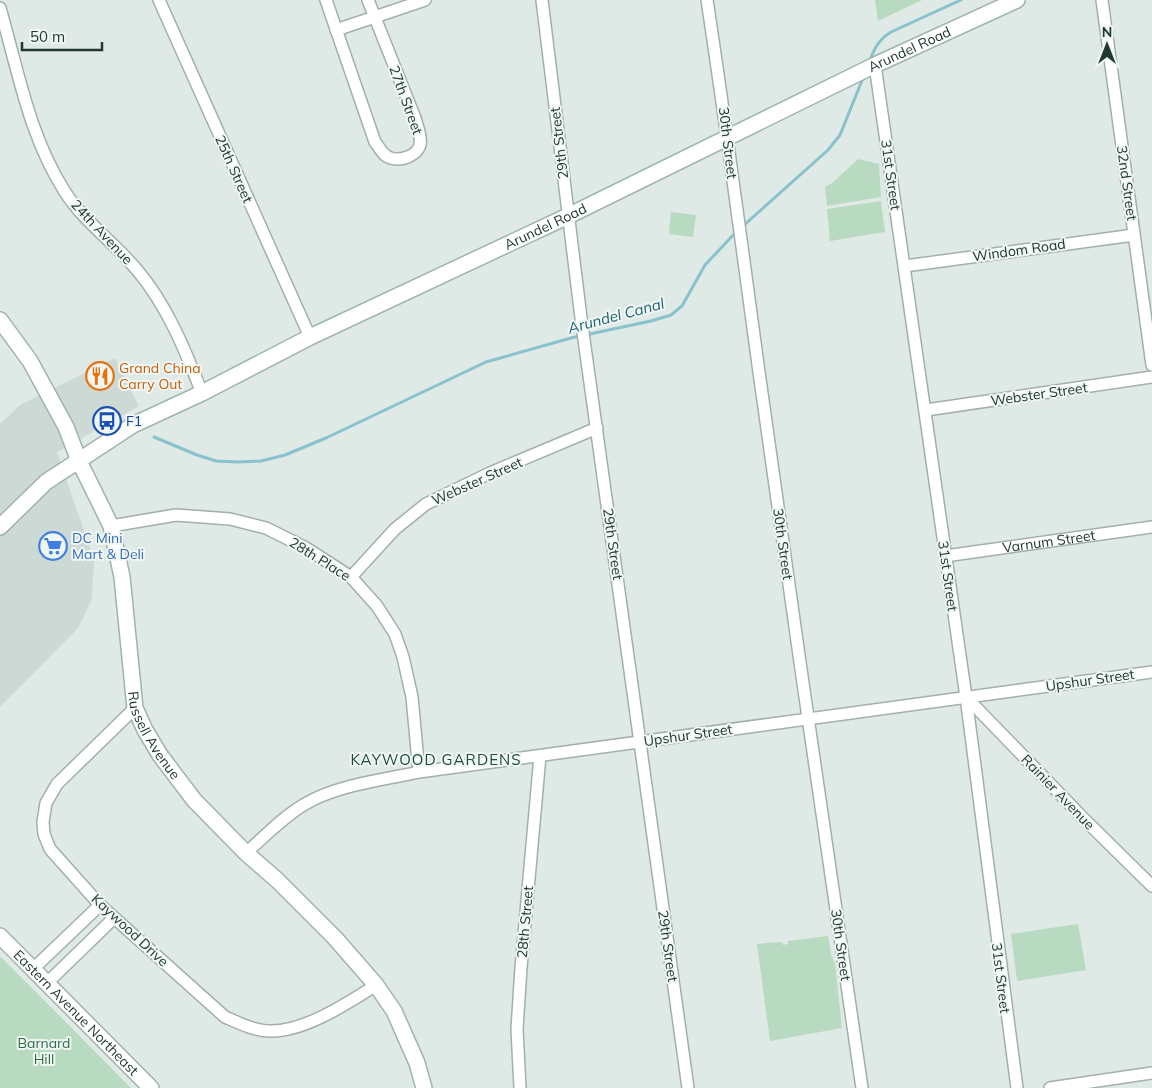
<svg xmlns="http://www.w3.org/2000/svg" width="1152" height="1088" viewBox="0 0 1152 1088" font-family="Mulish,sans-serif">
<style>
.built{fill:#cdd9d4}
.green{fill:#b8dac1}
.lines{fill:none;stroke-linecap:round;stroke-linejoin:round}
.stream{stroke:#88c2cd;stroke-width:3}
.street-casing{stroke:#a2b0ac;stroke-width:14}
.secondary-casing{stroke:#9fb5ac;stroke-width:18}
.street{stroke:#fff;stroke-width:11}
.secondary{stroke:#fff;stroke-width:15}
.labels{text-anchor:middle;stroke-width:4;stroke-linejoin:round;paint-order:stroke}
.street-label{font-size:14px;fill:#213832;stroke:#eff6f3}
.food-label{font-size:14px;fill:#c56008;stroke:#eff6f3;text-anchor:start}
.transit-label{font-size:14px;fill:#164399;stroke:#eff6f3;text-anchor:start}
.shop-label{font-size:14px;fill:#366cbe;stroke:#eff6f3;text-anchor:start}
.park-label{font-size:14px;fill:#2d6d46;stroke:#eff6f3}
.water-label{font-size:15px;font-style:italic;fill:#1e6371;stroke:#eff6f3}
.neighbourhood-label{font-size:15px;letter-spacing:1px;fill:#1e493e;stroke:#eff6f3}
</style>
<rect width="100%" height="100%" fill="#dfe9e5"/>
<path class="built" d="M115,358L139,406L57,452L94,560L92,599L78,628L0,707V424L20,405Z"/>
<path class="green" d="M875,0H922L878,21Z
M858,159L879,164L881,197L827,206L825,187L832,183Z
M881,201L885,232L830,241L827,209Z
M671,212L696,215L693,237L669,234Z
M1078,924L1086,970L1017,981L1011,934Z
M828,936L831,954L835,964L842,1028L770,1041L757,944L782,942L783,945L788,944V941Z
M0,956L6,962L131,1088H0Z"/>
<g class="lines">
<path class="stream" d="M869,63C874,49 878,40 891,32L961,0
M742,227L828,150L840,135L863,78
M154,437L197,455L216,461L238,462L261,461L285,455L326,438L486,362L571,338L651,321L671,315L682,306L705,265L737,231"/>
<defs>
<g id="street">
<path d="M159,0L310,337"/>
<path d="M326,0L375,142C378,146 381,151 384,154C394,164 416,158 420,145C422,136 417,126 415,118L368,0"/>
<path d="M542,0L581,318L688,1088"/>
<path d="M707,0C726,124 742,248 759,372C792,611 827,849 862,1088"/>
<path d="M1102,0L1152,365"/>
<path d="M0,8C18,70 29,136 65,192C84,222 114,242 137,270C167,305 185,350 202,393"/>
<path d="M336,30L425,0"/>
<path d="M875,65L966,697L1017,1088"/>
<path d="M905,266L1134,235"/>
<path d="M926,410L1152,377"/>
<path d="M111,526L176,515L230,519L266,528L306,548L351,577L377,606L395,634L403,657L412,697L419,772"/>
<path id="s1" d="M945,556L1152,527"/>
<path d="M351,577L395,529L426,504L490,473L597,428"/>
<path d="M966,697L1085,820L1152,886"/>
<path d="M135,708L57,784L46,803L43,822L44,834L50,849L100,905L225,1017C239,1023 255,1031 270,1031C304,1032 348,1003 376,985"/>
<path d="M246,853C265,836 283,817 305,804C337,785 383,780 419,772L1152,672"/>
<path d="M33,969L100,905"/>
<path d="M47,983L114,918"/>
<path d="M520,1088L517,1029L521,968L540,756"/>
<path d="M1050,1088L1152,1073"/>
</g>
<g id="secondary">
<path id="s2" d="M0,320L30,361L66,427L79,461L111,526L122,577L135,708L145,730L160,755L194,800L246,853L277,880L335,938L376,985L394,1011L417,1063L424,1088"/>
<path id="s3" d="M0,527L46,482L133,425L202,393L310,337L568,216L875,65L1017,0"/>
<path id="s4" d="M0,936L151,1088"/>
</g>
</defs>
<use href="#street" class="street-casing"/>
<use href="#secondary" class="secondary-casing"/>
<use href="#street" class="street"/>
<use href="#secondary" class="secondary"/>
</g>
<defs>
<symbol id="restaurant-ring" viewBox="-11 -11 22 22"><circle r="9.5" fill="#eff6f3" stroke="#e8710a" stroke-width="1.5"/><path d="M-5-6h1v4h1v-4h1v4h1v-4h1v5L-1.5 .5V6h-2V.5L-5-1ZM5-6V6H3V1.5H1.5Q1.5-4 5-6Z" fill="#e8710a"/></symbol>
<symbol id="bus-ring" viewBox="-11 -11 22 22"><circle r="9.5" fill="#eff6f3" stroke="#1a4fb4" stroke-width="1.5"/><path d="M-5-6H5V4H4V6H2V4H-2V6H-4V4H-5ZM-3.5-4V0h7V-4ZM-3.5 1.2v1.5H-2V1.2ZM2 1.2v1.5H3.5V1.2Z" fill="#1a4fb4"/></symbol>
<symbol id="supermarket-ring" viewBox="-11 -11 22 22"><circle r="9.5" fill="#eff6f3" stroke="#3f7fe0" stroke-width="1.5"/><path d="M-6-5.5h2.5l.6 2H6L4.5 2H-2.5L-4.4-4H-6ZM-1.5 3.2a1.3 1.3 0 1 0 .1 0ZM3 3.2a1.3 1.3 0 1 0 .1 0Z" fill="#3f7fe0"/></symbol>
</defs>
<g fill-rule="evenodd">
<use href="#restaurant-ring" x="84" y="360" width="32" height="32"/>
<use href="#bus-ring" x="91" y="405" width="32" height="32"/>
<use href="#supermarket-ring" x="37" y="530" width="32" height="32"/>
</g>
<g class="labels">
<g class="street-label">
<text dy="5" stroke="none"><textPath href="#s3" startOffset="1031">Arundel Road</textPath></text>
<text transform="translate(406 100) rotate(70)" y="5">27th Street</text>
<text transform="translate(559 143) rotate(-97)" y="5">29th Street</text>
<text transform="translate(728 143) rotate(83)" y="5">30th Street</text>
<text transform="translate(234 169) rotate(66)" y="5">25th Street</text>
<text transform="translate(891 175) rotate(82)" y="5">31st Street</text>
<text transform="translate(1127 183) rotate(82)" y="5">32nd Street</text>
<text dy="5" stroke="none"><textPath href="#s3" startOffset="626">Arundel Road</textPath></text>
<text transform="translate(102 232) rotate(47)" y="5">24th Avenue</text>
<text transform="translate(1019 250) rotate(-8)" y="5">Windom Road</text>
<text transform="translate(1039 394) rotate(-8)" y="5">Webster Street</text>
<text transform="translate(477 481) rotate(-24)" y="5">Webster Street</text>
<text dy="5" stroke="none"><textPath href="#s1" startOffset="105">Varnum Street</textPath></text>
<text transform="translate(613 544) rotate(82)" y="5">29th Street</text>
<text transform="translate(783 544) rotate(82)" y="5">30th Street</text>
<text transform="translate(320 559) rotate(32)" y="5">28th Place</text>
<text transform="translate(948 576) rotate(82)" y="5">31st Street</text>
<text transform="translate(1090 680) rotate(-8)" y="5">Upshur Street</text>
<text dy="5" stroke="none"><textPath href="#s2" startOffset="451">Russell Avenue</textPath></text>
<text transform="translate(688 735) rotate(-8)" y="5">Upshur Street</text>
<text transform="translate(1058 792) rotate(46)" y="5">Rainier Avenue</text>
<text transform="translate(525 922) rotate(-85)" y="5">28th Street</text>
<text transform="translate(130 930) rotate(43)" y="5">Kaywood Drive</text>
<text transform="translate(841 945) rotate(82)" y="5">30th Street</text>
<text transform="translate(668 946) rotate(82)" y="5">29th Street</text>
<text transform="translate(1001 978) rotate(83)" y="5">31st Street</text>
<text dy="5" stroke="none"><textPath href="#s4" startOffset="108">Eastern Avenue Northeast</textPath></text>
</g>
<g class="food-label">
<text x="119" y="373">Grand China<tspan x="119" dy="16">Carry Out</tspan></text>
</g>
<g class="transit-label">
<text x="126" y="426">F1</text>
</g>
<g class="shop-label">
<text x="72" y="543">DC Mini<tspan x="72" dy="16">Mart &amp; Deli</tspan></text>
</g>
<g class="park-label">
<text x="44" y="1048">Barnard<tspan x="44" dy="16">Hill</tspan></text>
</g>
<g class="water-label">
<text transform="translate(616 316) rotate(-15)" y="5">Arundel Canal</text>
</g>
<g class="neighbourhood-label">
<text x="436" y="765">KAYWOOD GARDENS</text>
</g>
</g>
<g transform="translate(1107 45)" stroke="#eff6f3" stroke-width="4" paint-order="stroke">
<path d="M0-4L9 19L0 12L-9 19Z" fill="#213832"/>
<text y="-8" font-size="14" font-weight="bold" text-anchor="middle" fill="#213832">N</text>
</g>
<path d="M22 42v8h80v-8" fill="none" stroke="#213832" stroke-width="2.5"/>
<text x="30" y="42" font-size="15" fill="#213832" stroke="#eff6f3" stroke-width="4" paint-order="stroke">50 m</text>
</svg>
